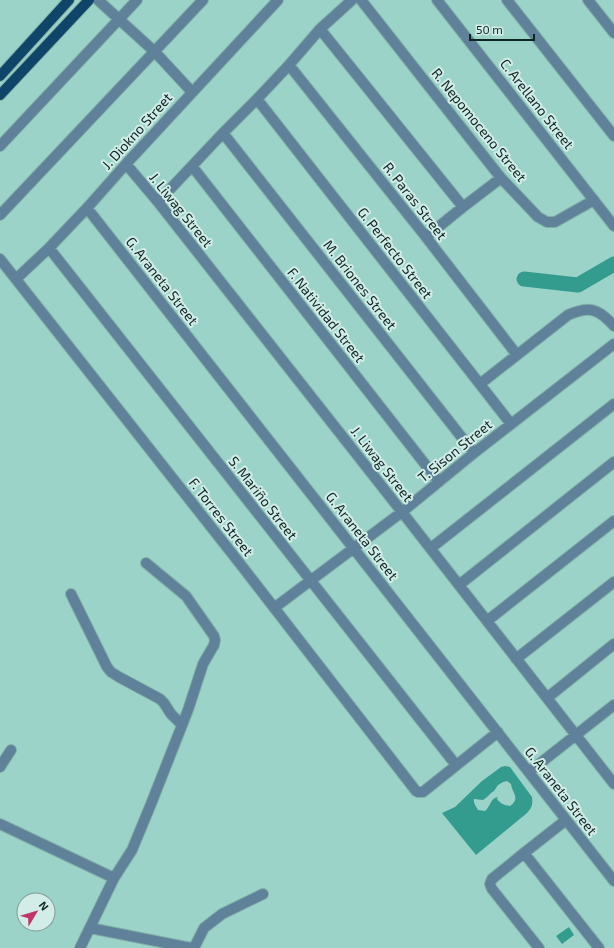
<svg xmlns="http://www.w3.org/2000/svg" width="614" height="948" viewBox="0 0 614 948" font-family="'Exo 2',sans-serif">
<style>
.water{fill:#349c8f;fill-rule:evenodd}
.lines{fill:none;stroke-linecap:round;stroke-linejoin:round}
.river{stroke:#349c8f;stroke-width:15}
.minor-casing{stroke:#80b0a8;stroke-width:12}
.major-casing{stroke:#80b0a8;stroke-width:12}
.minor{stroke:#60819a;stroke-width:10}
.major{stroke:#0e4568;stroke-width:10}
.labels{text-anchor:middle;stroke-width:4;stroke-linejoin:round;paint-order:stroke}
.street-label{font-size:14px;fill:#0f2522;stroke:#d2ede8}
</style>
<rect width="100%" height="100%" fill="#9cd3c9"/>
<path class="water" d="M505,766L510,767L532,797C533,804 532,808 527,813L476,855L442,813L455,807L482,781L501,767ZM507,781L511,784C512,793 521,798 510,806C504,805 501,804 497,799L498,797C490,798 491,806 485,811L478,810C476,806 473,803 474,799L483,800L487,797L491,793L494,791L498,785L503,782Z
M569,927L574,935L562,944L556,936Z"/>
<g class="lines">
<path class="river" d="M524,279L578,285L614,264"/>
<defs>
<path id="minor" d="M98,0L155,52L192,92
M361,0L501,178L538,217L547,222H555L594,200
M437,0L614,226
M507,0L614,136
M588,0L614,33
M320,29L463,207
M289,65L426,237L517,355
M257,99L511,424
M223,133L474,453
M0,146L137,0
M126,164L158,202L402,512L614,784
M192,166L439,482
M158,202L223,133L257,99L289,65L320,29L352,0
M87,208L614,881
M0,215L203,0
M426,237L463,207L501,178
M49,248L456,765
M0,259L241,565L416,791L418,792H423L498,732
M16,279L49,248L87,208L126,164L278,0
M480,384L568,315C589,306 598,308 614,326
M431,548L614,404
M459,585L614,462
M71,594L107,667L111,672L119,677L160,699L164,703L171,714L182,725
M274,608L402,512L474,453L614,344
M487,621L614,521
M516,659L614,582
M547,698L614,644
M0,767L11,750
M529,772L614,705
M0,824L114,878
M524,853L599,948
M90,928L191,948
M80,948L114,878L132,850L151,804L188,710L203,664L214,645L215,640L214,636L186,596L146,563
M194,948L204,928L222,914L263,894
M539,948L492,889L490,884L492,879L524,853L566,820"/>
<path id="major" d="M0,76L69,0
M0,95L89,0"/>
</defs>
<use href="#minor" class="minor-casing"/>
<use href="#major" class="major-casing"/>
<use href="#minor" class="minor"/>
<use href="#major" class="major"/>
</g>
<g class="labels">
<g class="street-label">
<text transform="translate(537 104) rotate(52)" y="5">C. Arellano Street</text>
<text transform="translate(479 125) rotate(51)" y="5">R. Nepomoceno Street</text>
<text transform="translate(137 131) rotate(-48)" y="5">J. Diokno Street</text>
<text transform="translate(415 201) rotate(52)" y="5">R. Paras Street</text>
<text transform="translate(181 210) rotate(51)" y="5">J. Liwag Street</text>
<text transform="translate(395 253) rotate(52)" y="5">G. Perfecto Street</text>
<text transform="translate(162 281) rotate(52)" y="5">G. Araneta Street</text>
<text transform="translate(360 285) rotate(52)" y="5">M. Briones Street</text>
<text transform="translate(326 315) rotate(52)" y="5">F. Natividad Street</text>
<text transform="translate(455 451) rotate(-39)" y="5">T. Sison Street</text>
<text transform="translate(382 464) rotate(52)" y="5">J. Liwag Street</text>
<text transform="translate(263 498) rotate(52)" y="5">S. Mariño Street</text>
<text transform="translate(221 517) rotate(52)" y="5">F. Torres Street</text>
<text transform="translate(362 536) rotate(52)" y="5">G. Araneta Street</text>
<text transform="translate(561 791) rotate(52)" y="5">G. Araneta Street</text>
</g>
</g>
<g transform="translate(36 912) rotate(52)"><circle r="19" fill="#d2ede8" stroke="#849d99"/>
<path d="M0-3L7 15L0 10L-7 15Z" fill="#c23669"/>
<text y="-6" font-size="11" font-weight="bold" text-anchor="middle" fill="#0f2522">N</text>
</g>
<path d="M470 34v6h64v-6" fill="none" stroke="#0f2522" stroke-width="2"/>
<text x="476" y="34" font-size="12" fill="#0f2522" stroke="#d2ede8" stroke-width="3" paint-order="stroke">50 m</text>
</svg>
